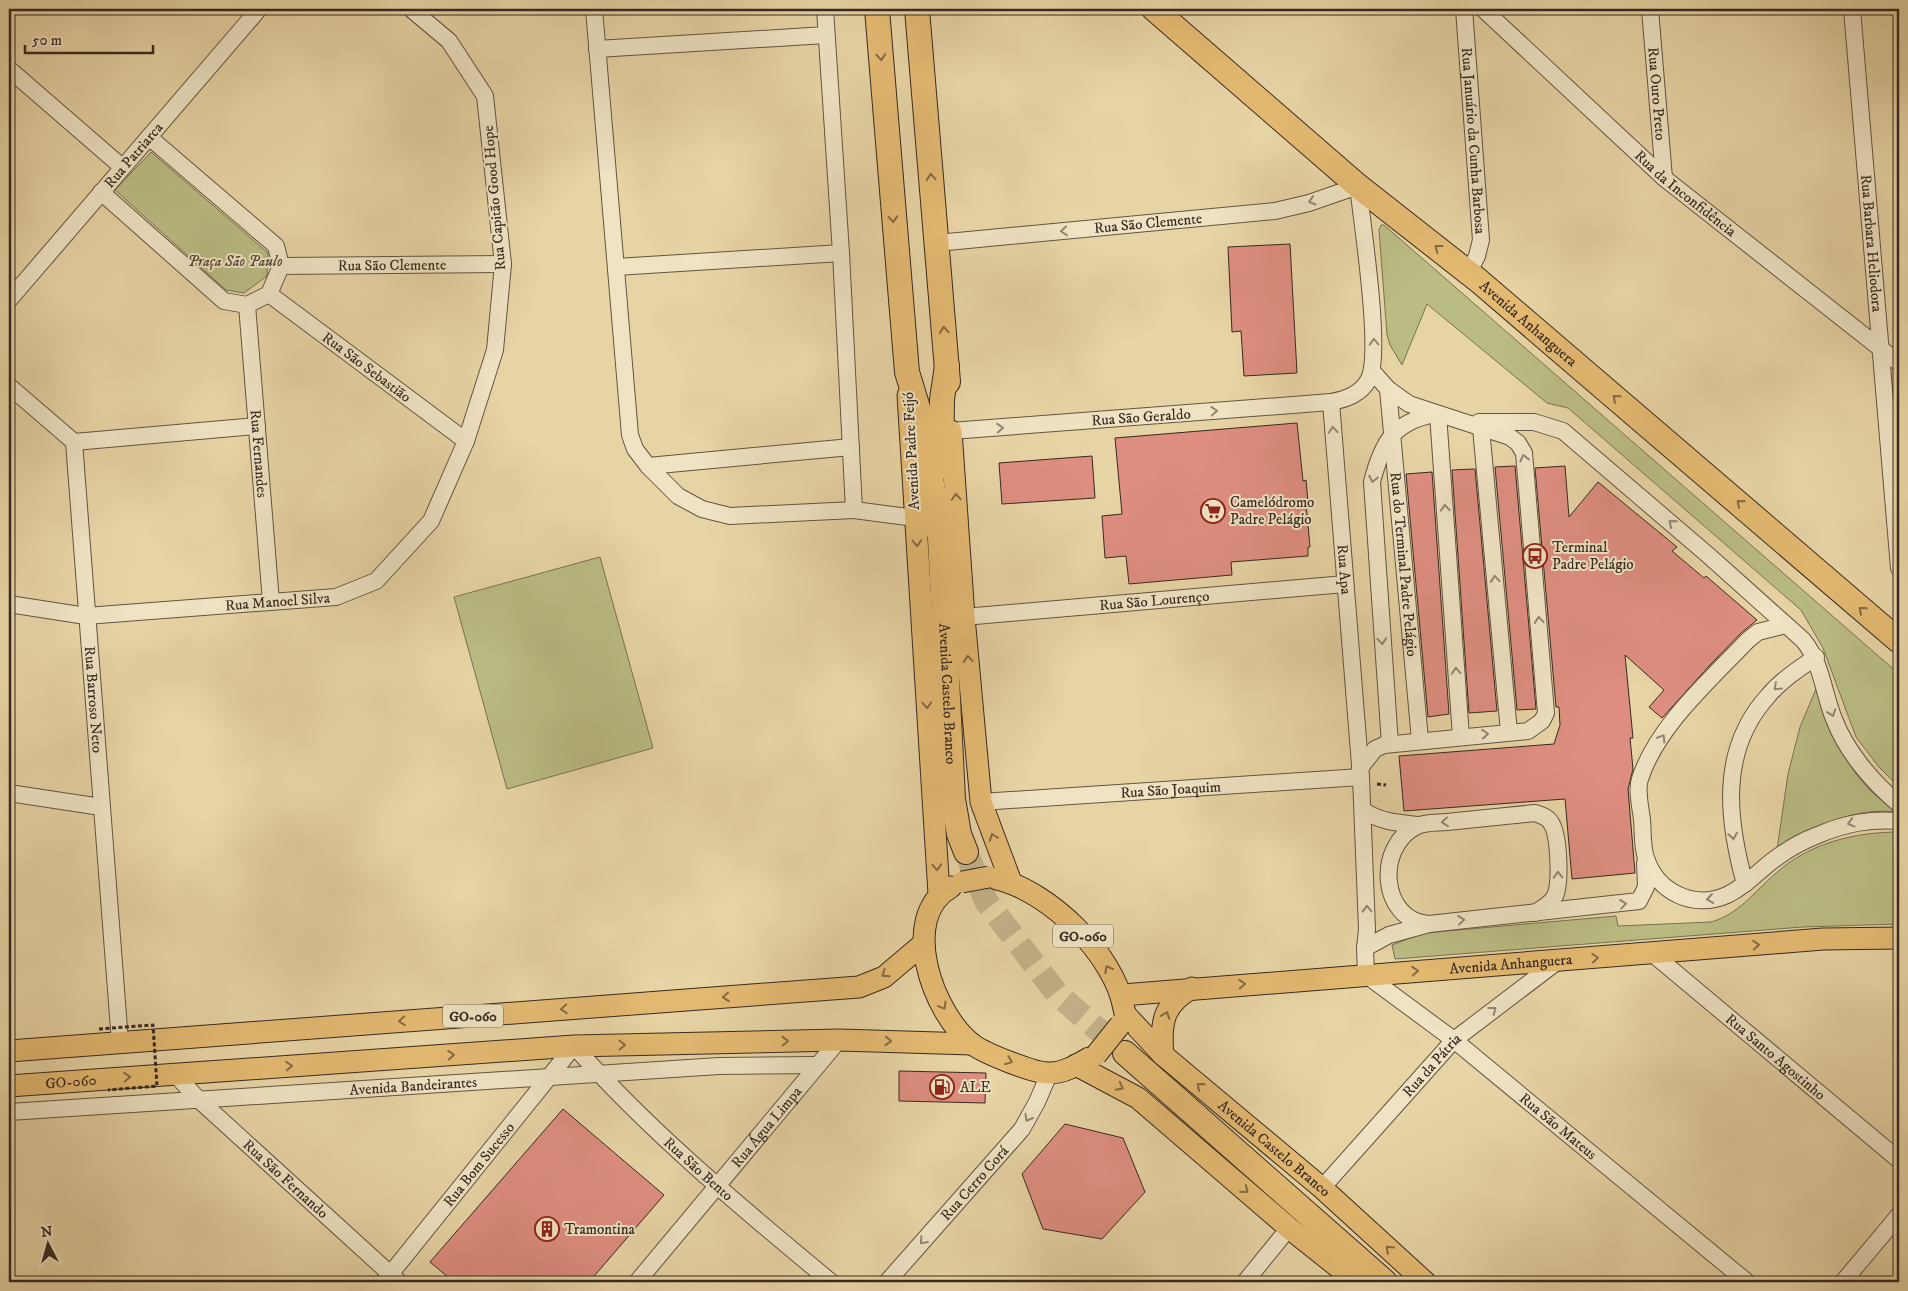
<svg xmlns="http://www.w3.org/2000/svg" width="1908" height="1291" viewBox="0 0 1908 1291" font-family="'IM FELL DW Pica',serif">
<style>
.green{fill:#babc83;stroke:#787252}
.building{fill:#de8e80;stroke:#372920}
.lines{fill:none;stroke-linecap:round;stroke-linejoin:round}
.highway-tunnel{stroke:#c4b28a;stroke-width:24;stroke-dasharray:24 12;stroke-linecap:butt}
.minor-casing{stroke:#635441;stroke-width:18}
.major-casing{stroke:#372920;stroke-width:23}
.highway-casing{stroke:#372920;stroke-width:26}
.path{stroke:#372920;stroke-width:3;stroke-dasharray:4 2.5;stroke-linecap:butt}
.minor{stroke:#efe3c4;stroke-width:16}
.major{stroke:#e4ba72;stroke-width:21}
.highway{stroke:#e4ba72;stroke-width:24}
.major-bridge-casing{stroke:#372920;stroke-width:23;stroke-linecap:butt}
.path-bridge{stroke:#372920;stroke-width:3;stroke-dasharray:4 2.5;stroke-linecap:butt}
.major-bridge{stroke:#e4ba72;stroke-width:21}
.oneway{stroke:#856a45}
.oneway2{stroke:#938672}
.labels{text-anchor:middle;stroke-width:4;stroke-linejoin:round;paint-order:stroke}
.shield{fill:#efe3c4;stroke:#6e6151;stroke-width:1}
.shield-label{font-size:14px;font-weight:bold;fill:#372920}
.street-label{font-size:15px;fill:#372920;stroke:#efe3c4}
.park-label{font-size:15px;font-style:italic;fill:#514634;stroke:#efe3c4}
.poi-label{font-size:15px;fill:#372920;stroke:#efe3c4;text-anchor:start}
</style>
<rect width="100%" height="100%" fill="#e7d4a5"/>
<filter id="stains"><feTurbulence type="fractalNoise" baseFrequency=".004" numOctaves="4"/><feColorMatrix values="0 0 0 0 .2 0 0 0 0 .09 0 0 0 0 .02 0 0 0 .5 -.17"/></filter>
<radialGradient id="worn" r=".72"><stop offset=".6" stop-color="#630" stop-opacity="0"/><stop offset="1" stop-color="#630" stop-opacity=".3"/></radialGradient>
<path class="green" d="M151,152L268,253L267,276L244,293L226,290L115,190Z
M1381,225H1384L1899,674V787L1879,767L1856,737L1823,648L1801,610L1568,408L1547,403L1427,304L1402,365L1390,345L1387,335L1379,230Z
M600,557L653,748L507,789L454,597Z
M1816,689C1829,729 1843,764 1874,794C1882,801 1892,806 1899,812C1852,807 1816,826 1777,850L1788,774L1800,727Z
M1899,832V924L1803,927L1395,959L1392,945L1424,933L1616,916L1618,926L1711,922C1739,914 1754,892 1775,874C1809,843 1855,832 1899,832Z"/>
<path class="building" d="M1290,244L1297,373L1244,376L1241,331L1232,332L1228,247Z
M1297,423L1303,481L1306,480L1308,502L1306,503L1310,547H1308V556L1231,562L1232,575L1129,584L1126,556L1105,558L1102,516L1122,514L1115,438Z
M1092,456L1095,498L1002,504L999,463Z
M1515,466L1536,709L1517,710L1495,467Z
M1565,466L1569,517L1598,482L1677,547L1672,551L1704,578L1706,576L1757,620L1741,633L1711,664L1662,718L1649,707L1664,690L1625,655L1633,738H1630L1633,769L1628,789L1635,873L1572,879L1565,799L1404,811L1399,756L1554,744L1560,725L1559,707H1556L1535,468Z
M1475,469L1497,711L1469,713L1452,470Z
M1432,472L1449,714L1428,717L1406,474Z
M899,1071L986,1073L985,1103L899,1101Z
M563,1109L664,1195L589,1282H454L430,1262Z
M1065,1124L1123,1138L1145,1192L1102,1239L1043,1229L1022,1174Z"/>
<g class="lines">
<path class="highway-tunnel" d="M966,852L986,901L1058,995L1125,1053"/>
<defs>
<g id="minor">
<path d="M594,9L630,435L635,449L648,466L851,447"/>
<path id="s1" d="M1464,9L1481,240L1477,256L1469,272"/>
<path id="s2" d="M1483,9L1664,178L1899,363"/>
<path id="s3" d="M1650,9L1664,178"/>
<path id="s4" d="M1852,9L1899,568"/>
<path d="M597,49L826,35"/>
<path d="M9,69L122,167"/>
<path d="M101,192L224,301L247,305L269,294L281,266L276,246L149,137"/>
<path id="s5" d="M937,243L1275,211L1309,203L1358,186C1362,223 1382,351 1369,379C1361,394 1347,399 1331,402L951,431"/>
<path id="s6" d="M281,266L503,264"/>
<path d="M616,267L841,253"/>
<path id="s7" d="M269,294L466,441"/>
<path id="s8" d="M9,300L259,9"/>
<path id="s9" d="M247,305L271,602"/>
<path id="s10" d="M9,386L74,442L120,1042"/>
<path id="s11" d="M1388,389L1420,740"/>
<path id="s12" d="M1331,402L1361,777L1367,929L1365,948L1366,975L1454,1040L1747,1282"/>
<path d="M1438,414L1461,737"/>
<path d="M1479,422H1534L1563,431L1708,555L1803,640C1822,663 1823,692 1834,719C1846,751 1873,783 1899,804"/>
<path d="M1481,428L1509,732"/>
<path d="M74,442L257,426"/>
<path d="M648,466L678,496L702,509L730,516L854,510L841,253L825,9"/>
<path d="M854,510L915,518"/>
<path id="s13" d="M9,604L86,616L336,597L376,581L431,521L466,441L495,350L503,264L485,96L449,41L411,9"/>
<path id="s14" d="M964,617L1345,584"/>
<path d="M1786,625L1758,632L1748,640C1711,679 1657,726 1640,779C1636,790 1641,809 1642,820C1643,832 1642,847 1646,858C1657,892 1694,910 1727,895C1747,886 1761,868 1779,856C1790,848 1805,840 1818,835C1846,823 1870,819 1899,821"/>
<path d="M1390,744L1372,482C1382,443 1393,422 1435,414"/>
<path d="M1360,768L1375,749L1384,745L1528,731L1542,721L1546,713L1524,453L1518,443L1510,437L1409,404L1388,389L1372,371"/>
<path d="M9,793L101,807"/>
<path id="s15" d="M981,802L1361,777"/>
<path d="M1363,810C1380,822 1398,823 1419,825"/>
<path d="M1745,884C1727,819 1719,750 1768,696C1781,680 1799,669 1816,657"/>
<path d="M1429,924C1380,921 1375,846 1417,826C1425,822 1438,823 1447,822C1476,819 1506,816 1535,813C1541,815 1548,817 1551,823C1559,834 1561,883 1555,896C1551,904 1542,908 1535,913"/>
<path d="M1365,948L1389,935L1429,924L1639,901L1646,887L1645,863"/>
<path id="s16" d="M1653,954L1899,1160"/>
<path id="s17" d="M174,1073L198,1099L399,1282"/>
<path id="s18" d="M9,1112L719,1066L818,1065"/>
<path id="s19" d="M1322,1188L1454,1040L1558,961"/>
<path id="s20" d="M384,1282L574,1046C651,1133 742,1208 831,1282"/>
<path id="s21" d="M637,1282L839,1040"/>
<path id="s22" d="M887,1282L1022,1129L1037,1102L1049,1074"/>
<path d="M1245,1282L1289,1228"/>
<path d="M1843,1282L1899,1215"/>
</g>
<g id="major">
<path d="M908,395L939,894"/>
<path d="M951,431L964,617L981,802L1011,882"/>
<path d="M997,879C1049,891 1115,955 1124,1009"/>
<path d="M951,887C898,917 933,1014 972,1044C984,1053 1035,1074 1050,1073C1064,1073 1077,1065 1089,1058"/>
<path id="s23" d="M1122,995L1823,939L1899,938"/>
<path id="s24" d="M1125,1014L1163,1055L1322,1188L1425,1282"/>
<path d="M9,1051L859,987L884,977L923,944"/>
<path d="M1163,1055C1160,1023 1163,1004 1192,988"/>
<path d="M1076,1065L1138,1098L1289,1228L1357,1282"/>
<path id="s25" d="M9,1086L574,1046L839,1040L972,1044"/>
</g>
<g id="highway">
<path d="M877,9L907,372L924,428L939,533"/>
<path d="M917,9L948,382"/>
<path id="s26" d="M1154,9L1358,186L1479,281L1899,641"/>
<path d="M941,467L942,399L947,366"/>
<path id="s27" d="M939,518L953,799L959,834L966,852"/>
<path d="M1125,1053L1385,1282"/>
</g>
</defs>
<use href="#minor" class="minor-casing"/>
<use href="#major" class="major-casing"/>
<use href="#highway" class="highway-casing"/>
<path class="path" d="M1377,784L1386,785"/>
<use href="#minor" class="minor"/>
<use href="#major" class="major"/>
<use href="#highway" class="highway"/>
<defs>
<path id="major-bridge" d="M962,882L989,877
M1096,1055L1120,1025"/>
</defs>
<use href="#major-bridge" class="major-bridge-casing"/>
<path class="path-bridge" d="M99,1029L153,1025L157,1086L108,1090"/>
<use href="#major-bridge" class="major-bridge"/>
</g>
<defs><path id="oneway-chevron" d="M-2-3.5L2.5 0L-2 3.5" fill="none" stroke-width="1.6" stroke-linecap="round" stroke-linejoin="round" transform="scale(1.25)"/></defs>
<g class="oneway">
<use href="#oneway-chevron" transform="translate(881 57) rotate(86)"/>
<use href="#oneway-chevron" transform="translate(931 177) rotate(-95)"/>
<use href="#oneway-chevron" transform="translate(893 219) rotate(86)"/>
<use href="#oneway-chevron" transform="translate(1438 248) rotate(-142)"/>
<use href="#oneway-chevron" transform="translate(944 330) rotate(-95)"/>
<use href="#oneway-chevron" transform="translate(1616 398) rotate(-139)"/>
<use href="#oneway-chevron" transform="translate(956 497) rotate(-94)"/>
<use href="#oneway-chevron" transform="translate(1740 503) rotate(-139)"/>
<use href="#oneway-chevron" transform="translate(917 543) rotate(86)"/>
<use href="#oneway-chevron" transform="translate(1862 610) rotate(-139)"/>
<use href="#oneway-chevron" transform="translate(968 659) rotate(-95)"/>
<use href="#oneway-chevron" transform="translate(927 705) rotate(86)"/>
<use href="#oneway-chevron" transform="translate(993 837) rotate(-111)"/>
<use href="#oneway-chevron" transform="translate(937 867) rotate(86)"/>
<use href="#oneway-chevron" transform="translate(1756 945) rotate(-5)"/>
<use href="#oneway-chevron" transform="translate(1595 958) rotate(-4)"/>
<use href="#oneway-chevron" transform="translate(1108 969) rotate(-118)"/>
<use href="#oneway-chevron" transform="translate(1415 971) rotate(-4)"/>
<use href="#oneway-chevron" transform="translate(885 974) rotate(146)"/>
<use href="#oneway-chevron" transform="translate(1242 984) rotate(-4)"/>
<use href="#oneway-chevron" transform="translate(726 997) rotate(176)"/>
<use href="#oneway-chevron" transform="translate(943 1006) rotate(59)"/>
<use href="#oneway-chevron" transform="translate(564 1009) rotate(176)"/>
<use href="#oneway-chevron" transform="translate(1166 1015) rotate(-70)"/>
<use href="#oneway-chevron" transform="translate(402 1021) rotate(176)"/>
<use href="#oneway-chevron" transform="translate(785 1041) rotate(-1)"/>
<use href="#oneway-chevron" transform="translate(888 1041) rotate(2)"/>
<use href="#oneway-chevron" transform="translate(622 1045) rotate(-1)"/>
<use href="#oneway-chevron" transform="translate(451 1055) rotate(-4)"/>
<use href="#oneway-chevron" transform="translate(1009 1061) rotate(21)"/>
<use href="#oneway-chevron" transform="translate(289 1066) rotate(-4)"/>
<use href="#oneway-chevron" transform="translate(127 1077) rotate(-4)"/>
<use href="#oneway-chevron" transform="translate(1200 1086) rotate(-140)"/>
<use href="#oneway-chevron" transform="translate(1120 1087) rotate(28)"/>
<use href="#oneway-chevron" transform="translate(1245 1190) rotate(41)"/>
<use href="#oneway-chevron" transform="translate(1389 1249) rotate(-137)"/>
</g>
<g class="oneway2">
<use href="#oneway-chevron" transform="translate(1312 201) rotate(163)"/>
<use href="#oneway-chevron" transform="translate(1064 231) rotate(175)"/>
<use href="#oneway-chevron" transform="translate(1374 342) rotate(-92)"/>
<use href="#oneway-chevron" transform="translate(1214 411) rotate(-4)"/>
<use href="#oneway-chevron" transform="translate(1000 428) rotate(-4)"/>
<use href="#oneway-chevron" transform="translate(1333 430) rotate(-94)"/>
<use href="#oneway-chevron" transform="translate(1524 458) rotate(-104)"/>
<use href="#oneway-chevron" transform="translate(1373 479) rotate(101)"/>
<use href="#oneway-chevron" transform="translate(1445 508) rotate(-94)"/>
<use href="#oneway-chevron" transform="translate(1672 523) rotate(-139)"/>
<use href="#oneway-chevron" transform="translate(1495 579) rotate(-95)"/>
<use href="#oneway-chevron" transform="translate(1539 620) rotate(-95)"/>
<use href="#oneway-chevron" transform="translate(1382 641) rotate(86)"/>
<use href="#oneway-chevron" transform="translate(1456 671) rotate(-94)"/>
<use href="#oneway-chevron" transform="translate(1777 687) rotate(137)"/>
<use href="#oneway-chevron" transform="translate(1832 713) rotate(71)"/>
<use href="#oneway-chevron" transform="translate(1485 734) rotate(-5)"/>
<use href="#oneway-chevron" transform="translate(1662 738) rotate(-58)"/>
<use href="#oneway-chevron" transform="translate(1445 822) rotate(174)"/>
<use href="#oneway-chevron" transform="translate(1851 823) rotate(165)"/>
<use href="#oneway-chevron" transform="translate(1733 836) rotate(81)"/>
<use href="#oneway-chevron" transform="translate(1558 875) rotate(-91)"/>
<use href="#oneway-chevron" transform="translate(1710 899) rotate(172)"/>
<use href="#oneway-chevron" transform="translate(1623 904) rotate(-7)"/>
<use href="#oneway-chevron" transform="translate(1367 909) rotate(-92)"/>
<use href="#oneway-chevron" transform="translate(1461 920) rotate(-6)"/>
<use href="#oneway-chevron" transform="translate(1493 1010) rotate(-37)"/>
<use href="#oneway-chevron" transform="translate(1028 1118) rotate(120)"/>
<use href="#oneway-chevron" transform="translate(923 1241) rotate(131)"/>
</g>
<defs>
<symbol id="supermarket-ring" viewBox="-11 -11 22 22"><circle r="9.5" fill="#efe3c4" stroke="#8f2418" stroke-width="1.5"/><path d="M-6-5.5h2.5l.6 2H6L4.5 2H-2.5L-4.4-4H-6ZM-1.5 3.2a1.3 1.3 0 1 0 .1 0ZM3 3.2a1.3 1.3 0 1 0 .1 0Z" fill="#8f2418"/></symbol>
<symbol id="bus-ring" viewBox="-11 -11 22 22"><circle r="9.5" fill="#efe3c4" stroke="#8f2418" stroke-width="1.5"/><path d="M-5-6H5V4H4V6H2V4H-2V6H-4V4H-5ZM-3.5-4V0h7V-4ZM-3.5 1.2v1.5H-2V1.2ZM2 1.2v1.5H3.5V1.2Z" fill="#8f2418"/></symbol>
<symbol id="fuel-ring" viewBox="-11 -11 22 22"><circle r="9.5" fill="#efe3c4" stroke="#8f2418" stroke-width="1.5"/><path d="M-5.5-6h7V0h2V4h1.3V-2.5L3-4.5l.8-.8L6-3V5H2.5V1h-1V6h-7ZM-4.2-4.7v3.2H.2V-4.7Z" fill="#8f2418"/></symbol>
<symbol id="building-ring" viewBox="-11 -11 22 22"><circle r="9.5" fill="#efe3c4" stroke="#8f2418" stroke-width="1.5"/><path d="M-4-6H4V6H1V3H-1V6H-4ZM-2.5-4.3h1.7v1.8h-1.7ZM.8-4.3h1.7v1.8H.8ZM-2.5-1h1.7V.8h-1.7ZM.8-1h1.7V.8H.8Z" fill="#8f2418"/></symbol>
</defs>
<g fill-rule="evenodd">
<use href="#supermarket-ring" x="1199" y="497" width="28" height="28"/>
<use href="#bus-ring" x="1521" y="542" width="28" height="28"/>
<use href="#fuel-ring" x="928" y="1073" width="28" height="28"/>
<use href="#building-ring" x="533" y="1215" width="28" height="28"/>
</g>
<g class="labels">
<g class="shield">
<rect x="1053" y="924.5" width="60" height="23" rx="4"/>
<rect x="443" y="1004.5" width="60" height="23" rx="4"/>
</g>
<g class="shield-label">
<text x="1083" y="941">GO-060</text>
<text x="473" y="1021">GO-060</text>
</g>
<g class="street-label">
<text dy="5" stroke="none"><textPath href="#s3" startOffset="85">Rua Ouro Preto</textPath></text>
<text dy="5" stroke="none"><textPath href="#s1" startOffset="132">Rua Januário da Cunha Barbosa</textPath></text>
<text dy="5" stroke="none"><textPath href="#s8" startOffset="191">Rua Patriarca</textPath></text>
<text dy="5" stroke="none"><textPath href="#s2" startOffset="274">Rua da Inconfidência</textPath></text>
<text transform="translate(494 198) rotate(-95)" y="5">Rua Capitão Good Hope</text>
<text dy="5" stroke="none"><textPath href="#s5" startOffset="212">Rua São Clemente</textPath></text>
<text dy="5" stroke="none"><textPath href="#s4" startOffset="235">Rua Barbara Heliodora</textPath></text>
<text dy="5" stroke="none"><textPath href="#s6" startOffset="111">Rua São Clemente</textPath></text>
<text dy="5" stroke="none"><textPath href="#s26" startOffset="489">Avenida Anhanguera</textPath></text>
<text dy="5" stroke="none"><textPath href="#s7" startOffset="122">Rua São Sebastião</textPath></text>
<text transform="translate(1141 417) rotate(-4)" y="5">Rua São Geraldo</text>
<text transform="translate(911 451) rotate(-93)" y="5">Avenida Padre Feijó</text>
<text dy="5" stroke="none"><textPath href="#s9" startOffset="149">Rua Fernandes</textPath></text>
<text dy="5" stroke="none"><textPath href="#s11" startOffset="176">Rua do Terminal Padre Pelágio</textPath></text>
<text dy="5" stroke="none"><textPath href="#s12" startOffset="168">Rua Apa</textPath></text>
<text dy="5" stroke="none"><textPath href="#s14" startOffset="191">Rua São Lourenço</textPath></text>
<text dy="5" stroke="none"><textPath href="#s13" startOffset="270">Rua Manoel Silva</textPath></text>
<text dy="5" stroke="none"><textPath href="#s27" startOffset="176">Avenida Castelo Branco</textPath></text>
<text dy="5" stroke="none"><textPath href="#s10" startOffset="344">Rua Barroso Neto</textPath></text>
<text dy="5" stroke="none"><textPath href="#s15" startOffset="190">Rua São Joaquim</textPath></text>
<text dy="5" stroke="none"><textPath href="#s23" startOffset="390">Avenida Anhanguera</textPath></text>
<text dy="5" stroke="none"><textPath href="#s16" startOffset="160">Rua Santo Agostinho</textPath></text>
<text dy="5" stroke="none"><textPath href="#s19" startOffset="165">Rua da Pátria</textPath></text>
<text dy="5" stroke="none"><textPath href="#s25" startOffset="62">GO-060</textPath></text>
<text dy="5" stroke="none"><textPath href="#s18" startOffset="405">Avenida Bandeirantes</textPath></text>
<text dy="5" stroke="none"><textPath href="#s12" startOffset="819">Rua São Mateus</textPath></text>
<text dy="5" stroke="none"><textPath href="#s21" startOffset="202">Rua Água Limpa</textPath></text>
<text dy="5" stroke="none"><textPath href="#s24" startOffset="201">Avenida Castelo Branco</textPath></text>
<text dy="5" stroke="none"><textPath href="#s20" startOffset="151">Rua Bom Sucesso</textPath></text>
<text dy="5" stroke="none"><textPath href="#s20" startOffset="478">Rua São Bento</textPath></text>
<text dy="5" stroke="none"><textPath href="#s17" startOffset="154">Rua São Fernando</textPath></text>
<text dy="5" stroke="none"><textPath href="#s22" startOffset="132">Rua Cerro Corá</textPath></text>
</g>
<g class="park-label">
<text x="235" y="266">Praça São Paulo</text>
</g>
<g class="poi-label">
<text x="1230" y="507">Camelódromo<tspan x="1230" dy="17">Padre Pelágio</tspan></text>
<text x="1552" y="552">Terminal<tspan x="1552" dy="17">Padre Pelágio</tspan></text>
<text x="960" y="1092">ALE</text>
<text x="564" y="1234">Tramontina</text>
</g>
</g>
<rect width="1908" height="1291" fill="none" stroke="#e7d4a5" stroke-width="30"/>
<rect x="10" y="10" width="1888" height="1271" fill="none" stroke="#372920" stroke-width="2.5"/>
<rect x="15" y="15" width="1878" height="1261" fill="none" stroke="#372920"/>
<g transform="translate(48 1244) rotate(354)" stroke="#efe3c4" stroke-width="4" paint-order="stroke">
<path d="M0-4L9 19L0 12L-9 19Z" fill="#372920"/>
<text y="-8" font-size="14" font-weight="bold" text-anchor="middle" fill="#372920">N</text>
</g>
<path d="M25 45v8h128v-8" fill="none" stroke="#372920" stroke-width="2.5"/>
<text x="32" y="45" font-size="15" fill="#372920" stroke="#efe3c4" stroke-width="4" paint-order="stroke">50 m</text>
<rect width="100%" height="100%" filter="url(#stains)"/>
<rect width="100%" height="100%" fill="url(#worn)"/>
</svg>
